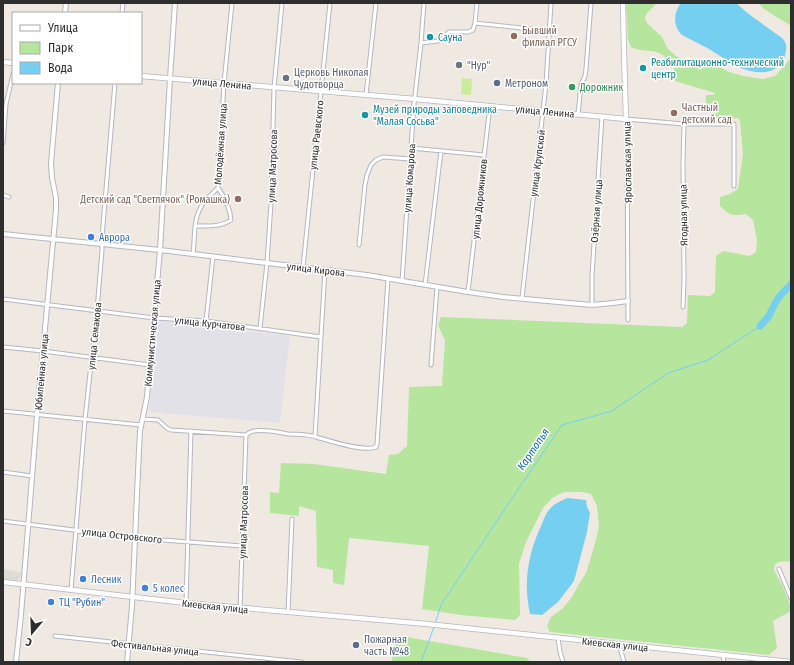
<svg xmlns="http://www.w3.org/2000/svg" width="794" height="665" viewBox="0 0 794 665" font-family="'Fira Sans Condensed',sans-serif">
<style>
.industrial{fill:#e3e1e8}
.green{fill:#b6e59e}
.pitch{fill:#c9ec9a}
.plaza{fill:#dfdcd8}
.water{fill:#75cff0}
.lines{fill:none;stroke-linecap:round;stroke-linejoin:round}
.stream{stroke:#75cff0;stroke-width:1}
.river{stroke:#75cff0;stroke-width:7}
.minor-casing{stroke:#b4b7c1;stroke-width:5}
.tertiary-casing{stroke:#b4b7c1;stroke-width:6}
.secondary-casing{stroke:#b4b7c1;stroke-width:6}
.minor{stroke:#fff;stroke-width:3}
.tertiary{stroke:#fff;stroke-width:4}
.secondary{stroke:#fff;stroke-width:4.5}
.education-dot{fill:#8d6e63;stroke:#fff;stroke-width:1.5}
.culture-dot{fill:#0f9aa8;stroke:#fff;stroke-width:1.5}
.worship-dot{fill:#6b7280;stroke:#fff;stroke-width:1.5}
.service-dot{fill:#5c6f8a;stroke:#fff;stroke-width:1.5}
.leisure-dot{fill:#2e9e5b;stroke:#fff;stroke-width:1.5}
.shop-dot{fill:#3f7fe0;stroke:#fff;stroke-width:1.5}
.labels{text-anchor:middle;stroke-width:3;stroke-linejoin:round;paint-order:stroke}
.education-label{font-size:10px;fill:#785e54;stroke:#fff;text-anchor:start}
.culture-label{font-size:10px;fill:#0d838f;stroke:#fff;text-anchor:start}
.worship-label{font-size:10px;fill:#5b616d;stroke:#fff;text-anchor:start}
.street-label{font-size:10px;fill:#2e2e2e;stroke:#fff}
.service-label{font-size:10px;fill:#4e5e75;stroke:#fff;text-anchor:start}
.leisure-label{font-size:10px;fill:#27864d;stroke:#fff;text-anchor:start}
.shop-label{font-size:10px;fill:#366cbe;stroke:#fff;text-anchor:start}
.water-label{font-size:11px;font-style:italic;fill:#0d6fa3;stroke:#fff}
</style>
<rect width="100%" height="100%" fill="#efe9e1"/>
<path class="industrial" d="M157,320L290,336L280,423L149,412Z"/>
<path class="green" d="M627,3H656C653,9 646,11 645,19L647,23L662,37L668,49L677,57L692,62L707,61L711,62L729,72L743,76L763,79L775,76L791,58V561C784,562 782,560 775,564L774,570L783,587L791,607V611L773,621L777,648L769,655L550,632L547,626L551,617L563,608L572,597L579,584L586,573L594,547L599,527L597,506L591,494L582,492H564L552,498L543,508L526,542L519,564L520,615L515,620L461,615L422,609L429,546L349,538L344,585L333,583V570L317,567L316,511L299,506V516L270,513V492L279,493L281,463L314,464L386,474L389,455L398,454L407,446L409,387L442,386L445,340L438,325L441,317L682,327L687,323L688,295L710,296L715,292L716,256L723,251L750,256L756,252L757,240L753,220L746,214C732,216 730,216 720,206V197L730,194L738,189L743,154L740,121L738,118C734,118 731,119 728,119C712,120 704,111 706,95H713L715,93L675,81L674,79C675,71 674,67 669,61C657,46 645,54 631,47L628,40L627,17L626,9Z
M758,3H791V26L764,9Z
M395,635L527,658L530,662H392Z"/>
<path class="pitch" d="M462,78L472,79L471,95L461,94Z"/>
<path class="plaza" d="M3,569L21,572V575L19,579L16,581L3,579Z"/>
<path class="water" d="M681,3H736L750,15L782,38C787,43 787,48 785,55C780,76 755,75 739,67C729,62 719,55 709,49C700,44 691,40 682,35C673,26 673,13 681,3Z
M567,498L586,500L587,507L590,513L587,532L574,581L558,602L542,615L530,614C523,582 528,553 542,524C544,519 546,513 549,510C553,504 561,501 567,498Z"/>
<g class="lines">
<path class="stream" d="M435,624L441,605L513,497L562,425L612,411L668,373L708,360L760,326
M421,662L434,627"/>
<path class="river" d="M760,326C763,323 766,320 769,316C772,309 775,302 780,296C783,291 788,289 791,284"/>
<defs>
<path id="minor" d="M122,13L123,3
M475,23L549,31
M421,43L438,41L444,37L449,32H468L473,30L475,23L477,3
M366,95L376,3
M578,114L581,85L585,76L586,69L591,3
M3,143L6,104L13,74
M411,148L484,155
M3,195L9,197
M196,226C208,226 221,227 231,220C230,207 225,198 218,188
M359,245L365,185L367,175L371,165L376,160L383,157L410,159
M193,254C195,239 193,220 201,207C205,199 212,194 218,188L224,83L232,3
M303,267L330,3
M402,281L414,104L421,43L424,3
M425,285L441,151
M468,292L490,106
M522,298L546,84L551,3
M3,299L154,318L206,321L321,337
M592,305V276L602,116
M683,307L684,280L683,163L684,124
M628,320L627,132L626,119L684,124H734V186
M206,321L213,256
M260,328L267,263L271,203L274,88L282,3
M3,347L43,351L150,365
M431,365L437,287
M3,411L141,425
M143,419L158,420L168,429L171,430L246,435C249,433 251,431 254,431C264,429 278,432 288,434C297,434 307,434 316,437C330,441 363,452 376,447L377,444L388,279
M315,436L325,270
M3,472L32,476
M3,521L136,538L242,546
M779,569L791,598
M71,590L85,419L97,310L102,250V237L115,83
M186,603L191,431
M240,609L246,435
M288,612L292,519
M55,636L302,662
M558,638L560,652L563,662
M619,644L624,662
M723,655L724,662"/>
<path id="tertiary" d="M65,13L66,3
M3,234L160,250L267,263L367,275L468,292L503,297L592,305L613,303L628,301
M16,662L21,615L37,415L56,210V198L52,178L51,163L58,83
M127,662L132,606L139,450L140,431L147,397L154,318L160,250L170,79L175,3"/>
<path id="secondary" d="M3,62L13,63
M141,76L320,91L415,99L626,119L624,53L623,3
M3,582L186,603L427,624L791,662"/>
</defs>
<use href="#minor" class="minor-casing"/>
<use href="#tertiary" class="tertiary-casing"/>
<use href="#secondary" class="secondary-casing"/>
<use href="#minor" class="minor"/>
<use href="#tertiary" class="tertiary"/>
<use href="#secondary" class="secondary"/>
</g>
<g class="education-dot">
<circle cx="514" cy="36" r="4"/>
<circle cx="674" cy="113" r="4"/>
<circle cx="238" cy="199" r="4"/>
</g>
<g class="culture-dot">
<circle cx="430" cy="37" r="4"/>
<circle cx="643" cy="68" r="4"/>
<circle cx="365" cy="115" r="4"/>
</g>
<g class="worship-dot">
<circle cx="459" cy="65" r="4"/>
<circle cx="286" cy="78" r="4"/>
</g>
<g class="service-dot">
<circle cx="497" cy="83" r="4"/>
<circle cx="356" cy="645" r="4"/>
</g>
<circle class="leisure-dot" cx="572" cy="87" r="4"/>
<g class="shop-dot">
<circle cx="91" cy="237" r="4"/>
<circle cx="83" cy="579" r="4"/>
<circle cx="145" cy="588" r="4"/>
<circle cx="51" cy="602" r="4"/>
</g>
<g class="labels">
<g class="education-label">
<text x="522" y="34">Бывший<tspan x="522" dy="12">филиал РГСУ</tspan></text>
<text x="682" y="111">Частный<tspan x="682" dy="12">детский сад</tspan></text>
<text x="230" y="203" text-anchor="end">Детский сад "Светлячок" (Ромашка)</text>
</g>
<g class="culture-label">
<text x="438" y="41">Сауна</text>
<text x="651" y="66">Реабилитационно-технический<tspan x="651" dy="12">центр</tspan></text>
<text x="373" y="113">Музей природы заповедника<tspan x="373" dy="12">"Малая Сосьва"</tspan></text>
</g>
<g class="worship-label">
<text x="467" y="69">"Нур"</text>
<text x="294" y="76">Церковь Николая<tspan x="294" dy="12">Чудотворца</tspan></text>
</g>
<g class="street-label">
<text transform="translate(222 83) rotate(5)" y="4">улица Ленина</text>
<text transform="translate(545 111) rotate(5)" y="4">улица Ленина</text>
<text transform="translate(316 135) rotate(-84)" y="4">улица Раевского</text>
<text transform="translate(220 144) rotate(-86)" y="4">Молодёжная улица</text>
<text transform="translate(627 162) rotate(-91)" y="4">Ярославская улица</text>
<text transform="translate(537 163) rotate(-83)" y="4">улица Крупской</text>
<text transform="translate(272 166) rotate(-88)" y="4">улица Матросова</text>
<text transform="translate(409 178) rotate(-86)" y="4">улица Комарова</text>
<text transform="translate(479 199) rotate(-84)" y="4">улица Дорожников</text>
<text transform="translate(596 211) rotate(-86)" y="4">Озёрная улица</text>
<text transform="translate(683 215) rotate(-91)" y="4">Ягодная улица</text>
<text transform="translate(316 269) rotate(7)" y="4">улица Кирова</text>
<text transform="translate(210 323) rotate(6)" y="4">улица Курчатова</text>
<text transform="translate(152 333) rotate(-85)" y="4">Коммунистическая улица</text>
<text transform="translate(94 336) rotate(-84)" y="4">улица Семакова</text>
<text transform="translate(41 372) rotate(-85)" y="4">Юбилейная улица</text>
<text transform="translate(243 522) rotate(-88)" y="4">улица Матросова</text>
<text transform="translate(122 535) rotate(6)" y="4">улица Островского</text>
<text transform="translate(215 606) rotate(6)" y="4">Киевская улица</text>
<text transform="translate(615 644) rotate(6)" y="4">Киевская улица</text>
<text transform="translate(155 647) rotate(6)" y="4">Фестивальная улица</text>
</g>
<g class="service-label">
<text x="505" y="87">Метроном</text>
<text x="364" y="643">Пожарная<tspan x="364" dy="12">часть №48</tspan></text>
</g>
<g class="leisure-label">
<text x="580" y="91">Дорожник</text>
</g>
<g class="shop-label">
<text x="99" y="241">Аврора</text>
<text x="91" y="583">Лесник</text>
<text x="153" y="592">5 колес</text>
<text x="59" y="606">ТЦ "Рубин"</text>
</g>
<g class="water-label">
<text transform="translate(533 449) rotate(-56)" y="4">Картопья</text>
</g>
</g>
<rect width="794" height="665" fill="none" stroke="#2e2e2e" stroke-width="8"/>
<rect x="12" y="12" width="130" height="72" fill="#ffffff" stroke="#ababab"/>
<rect x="20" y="25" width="20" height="6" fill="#ffffff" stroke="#ababab"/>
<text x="48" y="32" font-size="12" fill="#2e2e2e">Улица</text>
<rect x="20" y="42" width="20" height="12" fill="#b6e59e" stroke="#ababab"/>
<text x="48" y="52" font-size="12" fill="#2e2e2e">Парк</text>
<rect x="20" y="62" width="20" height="12" fill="#75cff0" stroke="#ababab"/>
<text x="48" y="72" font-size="12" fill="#2e2e2e">Вода</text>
<g transform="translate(32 633) rotate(199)" stroke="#ffffff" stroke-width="3" paint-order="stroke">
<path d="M0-3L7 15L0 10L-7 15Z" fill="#2e2e2e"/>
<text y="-6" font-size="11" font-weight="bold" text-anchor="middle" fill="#2e2e2e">С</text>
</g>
</svg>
